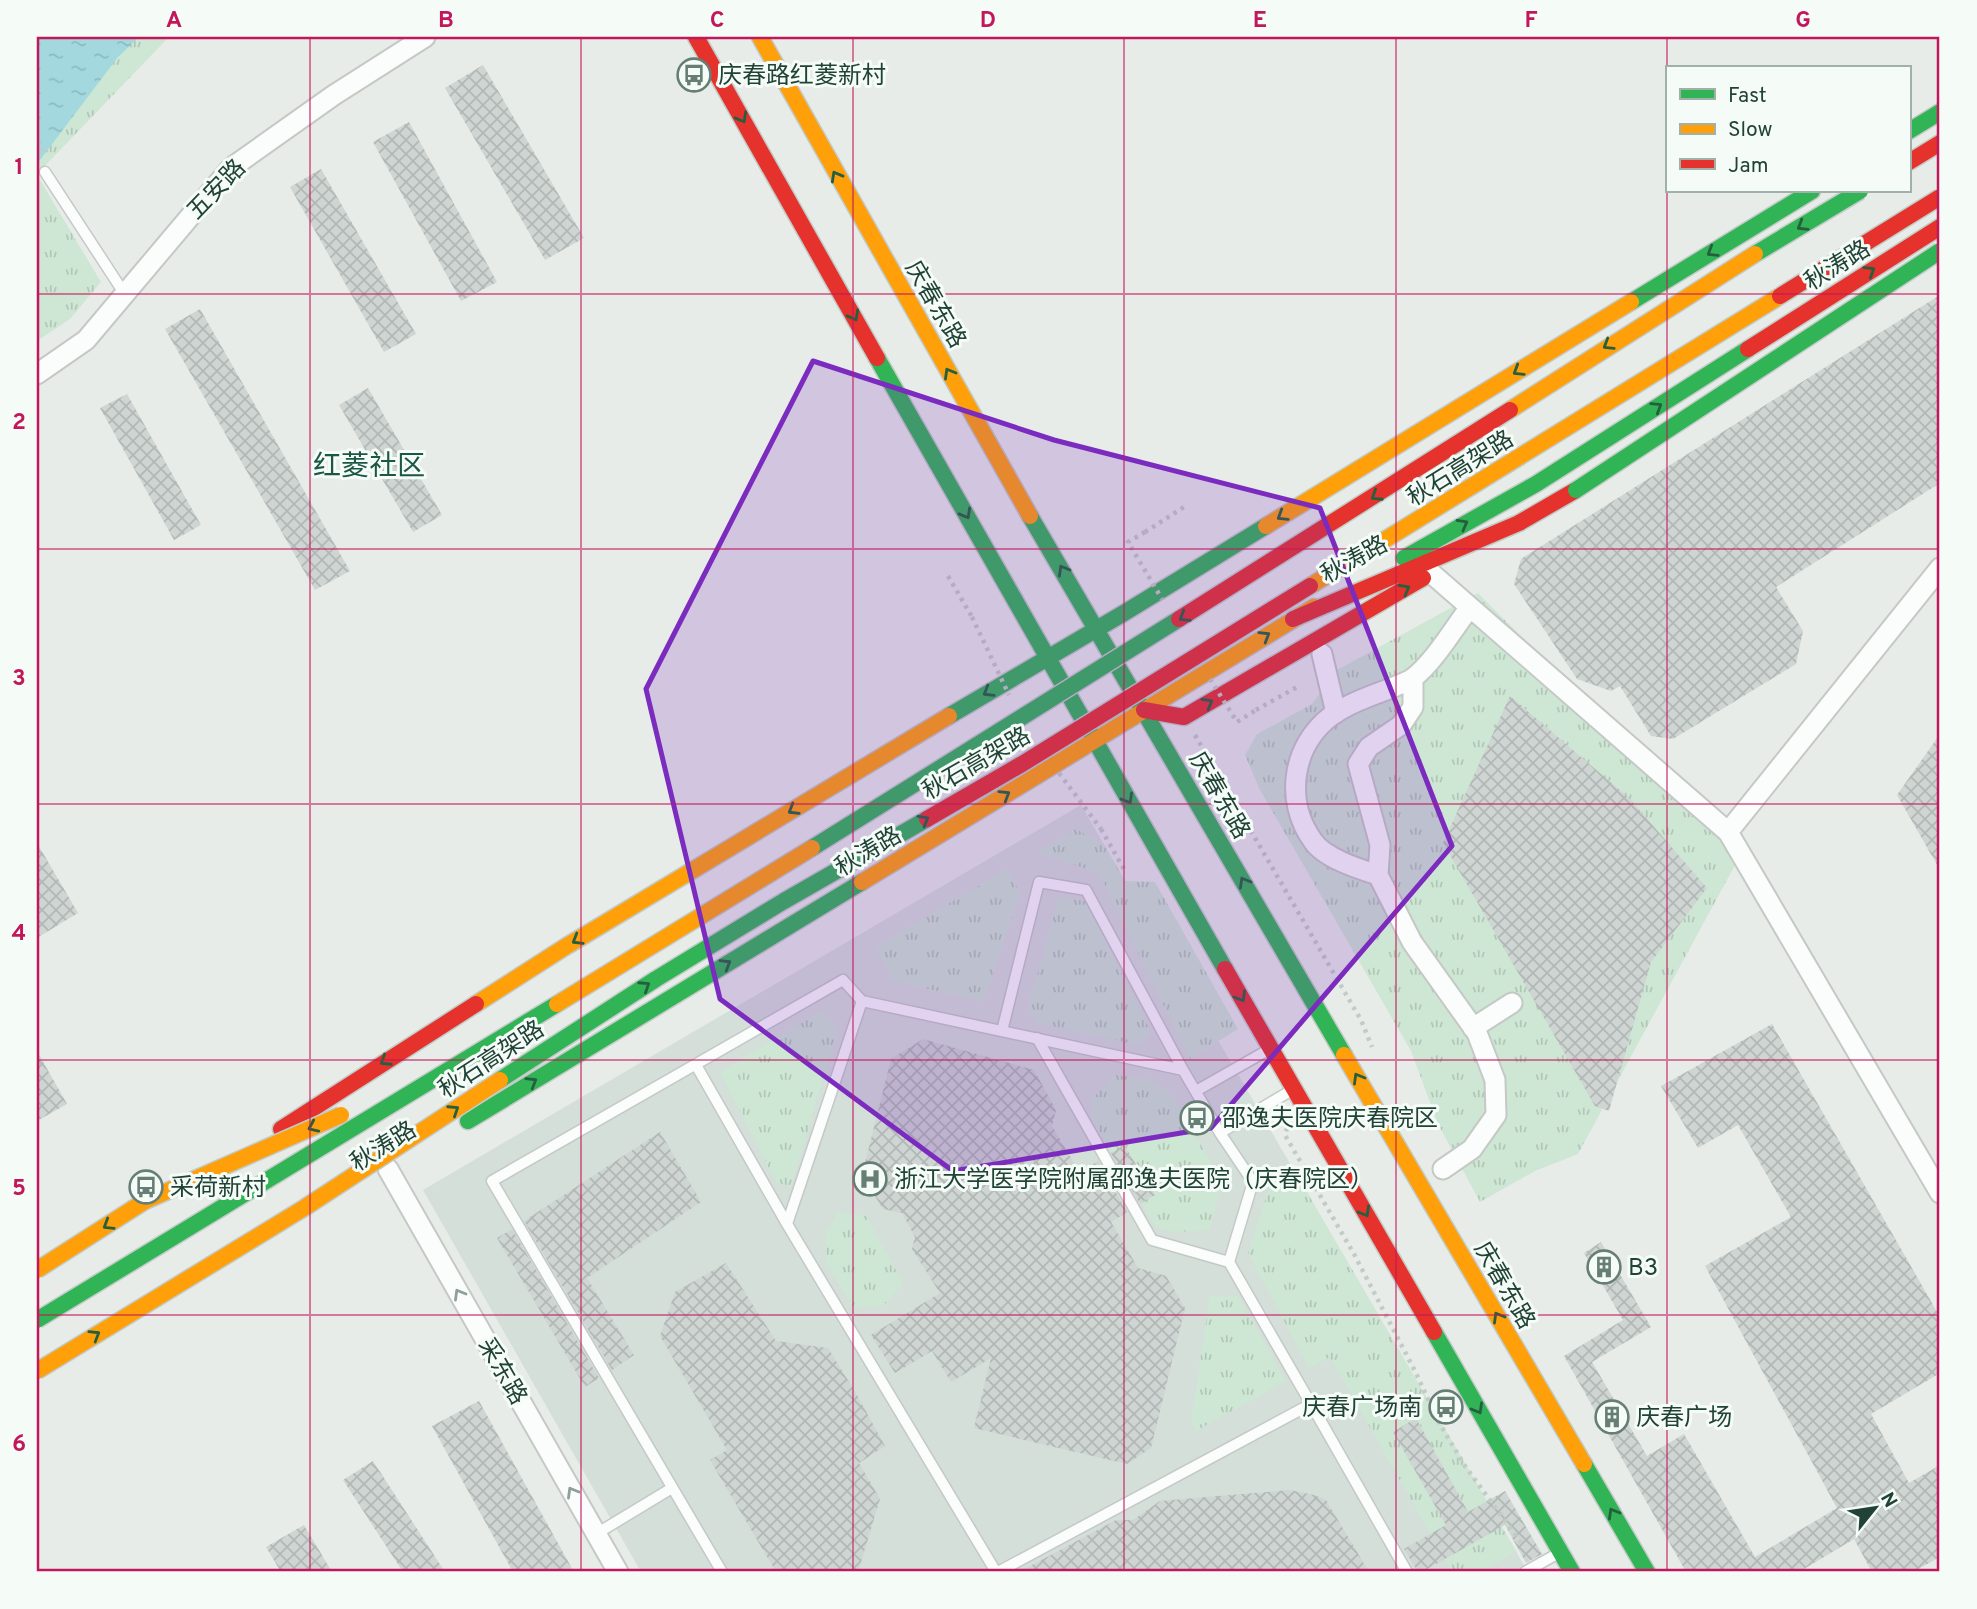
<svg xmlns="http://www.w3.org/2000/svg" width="1977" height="1609" viewBox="0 0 1977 1609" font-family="Overpass,'Noto Sans SC',sans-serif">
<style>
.built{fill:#d4dfd9}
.grass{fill:url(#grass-tufts)}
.water{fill:url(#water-ripples)}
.building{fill:url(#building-cross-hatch)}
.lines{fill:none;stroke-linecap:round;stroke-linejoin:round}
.lane-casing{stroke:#c4c9c6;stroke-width:13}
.street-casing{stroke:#c4c9c6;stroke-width:23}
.fast-casing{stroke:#c2cac6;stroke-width:19}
.slow-casing{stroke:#c2cac6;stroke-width:19}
.jam-casing{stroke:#c2cac6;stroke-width:19}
.path{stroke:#c2ccc7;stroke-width:4.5;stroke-dasharray:3.5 5;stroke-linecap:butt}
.lane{stroke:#fbfcfc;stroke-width:10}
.street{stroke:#fbfcfc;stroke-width:19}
.fast{stroke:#30b455;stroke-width:16}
.slow{stroke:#ff9f0a;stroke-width:16}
.jam{stroke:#e5322d;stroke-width:16}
.fast-bridge-casing{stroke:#c1cbc7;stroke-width:19;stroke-linecap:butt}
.slow-bridge-casing{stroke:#c1cbc7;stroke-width:19;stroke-linecap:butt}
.jam-bridge-casing{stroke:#c1cbc7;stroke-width:19;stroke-linecap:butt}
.path-bridge{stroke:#c2ccc7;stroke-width:4.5;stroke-dasharray:3.5 5;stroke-linecap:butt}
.fast-bridge{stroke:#30b455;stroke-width:16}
.slow-bridge{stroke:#ff9f0a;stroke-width:16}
.jam-bridge{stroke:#e5322d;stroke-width:16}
.oneway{stroke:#255f3e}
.oneway2{stroke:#8ea09a}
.marked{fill:#7b2cbf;fill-opacity:0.2;stroke:#7b2cbf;stroke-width:5;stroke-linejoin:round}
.grid{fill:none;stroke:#c2185b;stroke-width:2;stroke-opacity:0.55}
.labels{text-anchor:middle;stroke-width:6;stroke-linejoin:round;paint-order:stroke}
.poi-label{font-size:24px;fill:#214337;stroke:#f5fbf7;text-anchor:start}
.street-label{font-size:24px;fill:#214337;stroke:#f5fbf7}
.quarter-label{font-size:28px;fill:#1a5745;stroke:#f5fbf7}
.neatline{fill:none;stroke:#c2185b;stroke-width:2.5}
.grid-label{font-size:23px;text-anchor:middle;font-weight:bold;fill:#c2185b}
</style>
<defs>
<pattern id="grass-tufts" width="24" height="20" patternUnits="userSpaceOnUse" patternTransform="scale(1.75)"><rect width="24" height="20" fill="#cee6d4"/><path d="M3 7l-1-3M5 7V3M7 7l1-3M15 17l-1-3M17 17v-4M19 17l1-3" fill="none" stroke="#b1c6b7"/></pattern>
<pattern id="water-ripples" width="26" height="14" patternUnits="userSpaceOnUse" patternTransform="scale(1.75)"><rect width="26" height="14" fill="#a3d9de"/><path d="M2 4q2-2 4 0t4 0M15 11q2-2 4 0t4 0" fill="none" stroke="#8cbbbf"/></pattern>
<pattern id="building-cross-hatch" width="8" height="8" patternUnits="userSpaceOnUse" patternTransform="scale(1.75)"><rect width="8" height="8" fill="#ced5d2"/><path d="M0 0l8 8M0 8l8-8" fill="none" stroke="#b1b8b5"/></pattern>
</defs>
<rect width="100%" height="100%" fill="#e7ece9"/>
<path class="built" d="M1081,805L1528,1572H641L423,1190Z"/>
<path class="grass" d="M37,37H169L37,174Z
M37,175L101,282L70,319L37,341Z
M1478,593L1740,856L1578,1154L1535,1171L1480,1202L1438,1124L1411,1051L1260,790L1245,755L1257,734L1312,704L1337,670Z
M1076,829L1104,845L1125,881L1155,882L1238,1029L1190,1059L1099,873L1037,853Z
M1007,869L1020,892L983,1002L892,980L876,947Z
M1059,897L1085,901L1151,1032L1138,1045L1039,1023L1028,1008Z
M822,1011L838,1029L791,1187L776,1182L720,1072Z
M1115,1075L1148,1079L1172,1095L1223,1184L1209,1230L1176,1232L1156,1228L1091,1117L1092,1099Z
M1293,1168L1516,1551L1481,1572H1452L1330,1357L1309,1368L1248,1253L1272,1179Z
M838,1212L866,1216L903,1283L884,1305L854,1308L826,1263L825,1236Z
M1210,1296H1238L1286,1381L1196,1431L1191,1420Z"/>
<path class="water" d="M37,37H139L118,57L37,164Z"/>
<path class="building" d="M483,65L584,238L545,260L445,88Z
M409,122L497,282L461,301L373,142Z
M321,169L416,334L384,352L290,187Z
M1940,295V483L1776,587L1803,631L1796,664L1673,739L1651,736L1620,686L1611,691L1577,679L1514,584L1521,559Z
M200,309L350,571L315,590L165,329Z
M368,388L442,515L413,532L339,405Z
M127,394L201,525L174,540L100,408Z
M1510,696L1629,798L1707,888L1651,962L1609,1111L1595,1106L1443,843Z
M1940,734V870L1897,795Z
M37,843L78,913L37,938Z
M1772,1024L1940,1317V1373L1871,1414L1909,1483L1940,1465V1557L1913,1572H1872L1854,1539L1799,1572H1686L1564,1356L1623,1320L1584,1253L1601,1242L1651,1327L1592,1362L1647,1456L1684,1434L1755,1557L1837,1508L1705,1266L1791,1217L1738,1125L1698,1148L1661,1086Z
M923,1039L1034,1070L1056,1110L1052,1126L1080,1173L1098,1161L1127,1212L1111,1222L1138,1268L1166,1276L1185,1308L1151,1448L1127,1464L974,1428L991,1358L951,1382L932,1351L895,1373L871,1335L940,1293L912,1249L915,1237L902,1213L883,1209L862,1175L891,1059Z
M37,1051L67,1104L37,1121Z
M660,1132L701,1202L587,1278L634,1355L612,1370L524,1221Z
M1124,1145L1155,1195L1140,1204L1111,1153Z
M512,1229L599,1378L585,1387L497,1238Z
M726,1263L776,1341L828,1348L857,1395L885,1446L859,1463L880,1499L858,1572H776L710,1460L727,1450L660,1336L675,1292Z
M479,1401L574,1572H513L432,1426Z
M1416,1418L1468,1512L1505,1491L1542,1554L1526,1563L1505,1525L1422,1572H1418L1404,1549L1446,1525L1393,1432Z
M373,1461L445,1572H403L343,1480Z
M1290,1490L1314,1495L1326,1500L1369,1572H1019L1116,1520H1133L1160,1501Z
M304,1525L332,1572H281L266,1547Z"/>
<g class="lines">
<defs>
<path id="lane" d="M45,172L124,293
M1002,1031L1039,882L1086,890L1183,1070
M1037,1038L1152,1240L1229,1262
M696,1065L787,1224L996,1572
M1196,1091L1268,1050
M1220,1133L1292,1090
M787,1224L862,1001L1183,1070L1220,1133L1253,1182L1229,1262L1311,1404L998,1572
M1311,1404L1407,1572
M596,1534L672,1488
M722,1572L492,1181L843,980L862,1001
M1525,1572L1557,1554"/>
<path id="street" d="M37,374L86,340L231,168L334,95L425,37
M1431,573L1728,832L1940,1193
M1322,654L1336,713
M1728,832L1940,568
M1378,875L1380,845L1358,764L1369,747L1401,725L1413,707V678
M1473,1028L1512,1003
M388,1169L618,1572
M1443,1169L1472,1149L1496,1115L1495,1080L1477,1033L1412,942L1378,875C1359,869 1324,858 1313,841C1284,801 1292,746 1331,716C1349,703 1373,695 1394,687C1400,684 1408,682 1413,678C1434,662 1454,628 1470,607"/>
<path id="fast" d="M1909,131L1940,112
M1631,302L1812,191
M877,358L1225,969
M1030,516L1344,1055
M1404,558L1536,484L1748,349
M949,716L1124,613L1266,526
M468,1121L862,882
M1434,1332L1572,1572
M1584,1464L1647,1572"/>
<path id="slow" d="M760,37L1030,516
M1266,526L1631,302
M862,882L1314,607
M476,1004L565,947L949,716
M1344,1055L1584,1464"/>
<path id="jam" d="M696,37L877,358
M1909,162L1940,143
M1748,349L1940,227
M1293,619L1519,523L1576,490
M1144,710L1184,717L1423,578
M1225,969L1434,1332
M281,1129L476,1004"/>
</defs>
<use href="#lane" class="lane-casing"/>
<use href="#street" class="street-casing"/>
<use href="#fast" class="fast-casing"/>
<use href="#slow" class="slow-casing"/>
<use href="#jam" class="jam-casing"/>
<path class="path" d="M37,123V126
M37,141L42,149L37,152
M1145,532L1184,507
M948,576L972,617
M1256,710L1297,687
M1195,735L1361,1020L1372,1047
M1101,829L1125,871
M1287,1128L1285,1135L1354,1254L1416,1373L1438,1421L1465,1466L1522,1544"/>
<use href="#lane" class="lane"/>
<use href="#street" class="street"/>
<use href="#fast" class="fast"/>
<use href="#slow" class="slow"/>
<use href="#jam" class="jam"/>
<defs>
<path id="fast-bridge" d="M1755,254L1860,191
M1576,490L1940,251
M812,848L1179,619
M500,1080L656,979L784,901L927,819
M37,1320L557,1004"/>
<path id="slow-bridge" d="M1510,410L1755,254
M1310,586L1780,296
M557,1004L812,848
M37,1270L145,1201L341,1115
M37,1371L304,1208L500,1080"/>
<path id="jam-bridge" d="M1780,296L1940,197
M1179,619L1510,410
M927,819L1022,764L1310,586"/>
</defs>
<use href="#fast-bridge" class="fast-bridge-casing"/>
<use href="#slow-bridge" class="slow-bridge-casing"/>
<use href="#jam-bridge" class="jam-bridge-casing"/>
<path class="path-bridge" d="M1145,532L1128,542L1162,599
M972,617L1009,695
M1210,679L1237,722L1256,710
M1059,773L1101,829"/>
<use href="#fast-bridge" class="fast-bridge"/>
<use href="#slow-bridge" class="slow-bridge"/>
<use href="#jam-bridge" class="jam-bridge"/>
</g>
<defs><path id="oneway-chevron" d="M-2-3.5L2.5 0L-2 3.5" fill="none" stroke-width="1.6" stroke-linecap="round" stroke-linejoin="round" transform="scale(1.75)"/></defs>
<g class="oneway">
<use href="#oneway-chevron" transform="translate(742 118) rotate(61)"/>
<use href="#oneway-chevron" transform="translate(836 176) rotate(-119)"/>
<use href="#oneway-chevron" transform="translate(1802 226) rotate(149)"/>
<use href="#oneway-chevron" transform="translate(1712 252) rotate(148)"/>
<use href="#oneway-chevron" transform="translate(1870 271) rotate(-32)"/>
<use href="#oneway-chevron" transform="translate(854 316) rotate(61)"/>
<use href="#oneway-chevron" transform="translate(1608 345) rotate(148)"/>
<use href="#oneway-chevron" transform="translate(1518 371) rotate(148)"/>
<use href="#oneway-chevron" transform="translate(949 373) rotate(-120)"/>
<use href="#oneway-chevron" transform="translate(1657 407) rotate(-32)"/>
<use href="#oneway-chevron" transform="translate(1376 496) rotate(147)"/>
<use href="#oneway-chevron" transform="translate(966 514) rotate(61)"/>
<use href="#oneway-chevron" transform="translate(1282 516) rotate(148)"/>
<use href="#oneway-chevron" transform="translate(1463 524) rotate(-29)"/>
<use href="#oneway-chevron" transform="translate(1063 570) rotate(-120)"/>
<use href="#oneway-chevron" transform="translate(1405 589) rotate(-30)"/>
<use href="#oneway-chevron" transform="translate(1184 617) rotate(148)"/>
<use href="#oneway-chevron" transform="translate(1265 636) rotate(-31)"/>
<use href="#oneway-chevron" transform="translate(988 692) rotate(149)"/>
<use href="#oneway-chevron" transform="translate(1208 703) rotate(-30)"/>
<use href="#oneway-chevron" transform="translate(1005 795) rotate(-31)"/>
<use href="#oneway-chevron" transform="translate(1128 799) rotate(60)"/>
<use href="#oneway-chevron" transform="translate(793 810) rotate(149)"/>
<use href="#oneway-chevron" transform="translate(924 820) rotate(-30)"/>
<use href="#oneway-chevron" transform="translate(1244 882) rotate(-120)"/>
<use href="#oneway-chevron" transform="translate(577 940) rotate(149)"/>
<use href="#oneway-chevron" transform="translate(726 964) rotate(-31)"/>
<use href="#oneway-chevron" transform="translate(645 986) rotate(-33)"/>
<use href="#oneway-chevron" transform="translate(1241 997) rotate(60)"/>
<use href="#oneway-chevron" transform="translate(385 1061) rotate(147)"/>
<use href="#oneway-chevron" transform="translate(1358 1078) rotate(-120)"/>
<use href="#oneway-chevron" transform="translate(532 1082) rotate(-31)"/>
<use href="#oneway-chevron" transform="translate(454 1110) rotate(-33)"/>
<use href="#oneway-chevron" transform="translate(313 1127) rotate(156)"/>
<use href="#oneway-chevron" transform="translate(1365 1212) rotate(60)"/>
<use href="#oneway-chevron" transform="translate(108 1225) rotate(148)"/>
<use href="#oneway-chevron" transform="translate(1498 1317) rotate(-120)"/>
<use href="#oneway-chevron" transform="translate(95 1335) rotate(-31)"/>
<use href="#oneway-chevron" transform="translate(1478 1409) rotate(60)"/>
<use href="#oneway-chevron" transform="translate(1613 1513) rotate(-120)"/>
</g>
<g class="oneway2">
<use href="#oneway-chevron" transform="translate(459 1294) rotate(-120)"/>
<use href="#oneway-chevron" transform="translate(572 1492) rotate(-120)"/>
</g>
<path class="marked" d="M813,361L1054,440L1320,508L1452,846L1211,1128L953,1171L720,999L646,689Z"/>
<path class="grid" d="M310,37V1572M581,37V1572M853,37V1572M1124,37V1572M1396,37V1572M1667,37V1572M37,294H1940M37,549H1940M37,804H1940M37,1060H1940M37,1315H1940"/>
<defs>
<symbol id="bus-ring" viewBox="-11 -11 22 22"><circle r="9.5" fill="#f5fbf7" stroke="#667e75" stroke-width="1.5"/><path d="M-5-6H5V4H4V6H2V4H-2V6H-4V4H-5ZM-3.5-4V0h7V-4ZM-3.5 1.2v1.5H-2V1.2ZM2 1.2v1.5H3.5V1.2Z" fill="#667e75"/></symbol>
<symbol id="hospital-ring" viewBox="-11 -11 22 22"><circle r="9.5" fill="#f5fbf7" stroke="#667e75" stroke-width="1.5"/><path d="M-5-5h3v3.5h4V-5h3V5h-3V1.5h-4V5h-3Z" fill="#667e75"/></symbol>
<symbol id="building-ring" viewBox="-11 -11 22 22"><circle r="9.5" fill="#f5fbf7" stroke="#667e75" stroke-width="1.5"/><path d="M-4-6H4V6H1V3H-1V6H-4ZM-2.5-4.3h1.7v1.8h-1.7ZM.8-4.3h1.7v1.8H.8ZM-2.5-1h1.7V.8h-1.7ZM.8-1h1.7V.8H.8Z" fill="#667e75"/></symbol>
</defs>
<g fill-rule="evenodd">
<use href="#bus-ring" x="675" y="56" width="38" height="38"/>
<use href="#bus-ring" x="1178" y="1099" width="38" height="38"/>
<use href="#hospital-ring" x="851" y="1160" width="38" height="38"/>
<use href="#bus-ring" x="127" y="1168" width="38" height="38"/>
<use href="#building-ring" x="1585" y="1248" width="38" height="38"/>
<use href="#bus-ring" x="1427" y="1388" width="38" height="38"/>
<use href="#building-ring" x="1593" y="1398" width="38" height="38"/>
</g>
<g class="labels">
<g class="poi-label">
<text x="718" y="83">庆春路红菱新村</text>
<text x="1222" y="1126">邵逸夫医院庆春院区</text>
<text x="894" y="1187">浙江大学医学院附属邵逸夫医院（庆春院区）</text>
<text x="170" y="1195">采荷新村</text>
<text x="1628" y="1275">B3</text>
<text x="1422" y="1415" text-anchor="end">庆春广场南</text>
<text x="1636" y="1425">庆春广场</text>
</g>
<g class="street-label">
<text transform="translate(216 189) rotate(-46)" y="8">五安路</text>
<text transform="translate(1837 265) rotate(-32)" y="8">秋涛路</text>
<text transform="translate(936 304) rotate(60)" y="8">庆春东路</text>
<text transform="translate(1460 468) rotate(-32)" y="8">秋石高架路</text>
<text transform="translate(1354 559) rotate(-29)" y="8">秋涛路</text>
<text transform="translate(976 763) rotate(-30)" y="8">秋石高架路</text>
<text transform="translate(1220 795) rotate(60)" y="8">庆春东路</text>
<text transform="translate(868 851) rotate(-31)" y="8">秋涛路</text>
<text transform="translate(491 1059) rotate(-33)" y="8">秋石高架路</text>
<text transform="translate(383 1146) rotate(-32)" y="8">秋涛路</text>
<text transform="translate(1505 1285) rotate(60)" y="8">庆春东路</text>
<text transform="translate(503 1371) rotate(60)" y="8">采东路</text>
</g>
<g class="quarter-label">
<text x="369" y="475">红菱社区</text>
</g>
</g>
<rect width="1977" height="1609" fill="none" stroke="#f5fbf7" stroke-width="77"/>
<rect x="1666" y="66" width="245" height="126" fill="#f5fbf7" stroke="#a0b1aa" stroke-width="2"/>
<rect x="1680" y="89" width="35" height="10" fill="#30b455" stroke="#a0b1aa" stroke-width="2"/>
<text x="1728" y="102" font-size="21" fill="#214337">Fast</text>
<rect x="1680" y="124" width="35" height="10" fill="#ff9f0a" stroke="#a0b1aa" stroke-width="2"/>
<text x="1728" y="136" font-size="21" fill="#214337">Slow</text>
<rect x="1680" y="159" width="35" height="10" fill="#e5322d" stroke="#a0b1aa" stroke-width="2"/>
<text x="1728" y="172" font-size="21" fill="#214337">Jam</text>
<g transform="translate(1875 1508) rotate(60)" stroke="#f5fbf7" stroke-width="5" paint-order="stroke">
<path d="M0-5L12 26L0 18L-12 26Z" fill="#214337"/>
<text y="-10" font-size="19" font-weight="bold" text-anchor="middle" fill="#214337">N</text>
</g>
<rect x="38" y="38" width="1900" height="1532" class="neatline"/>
<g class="grid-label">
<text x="174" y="27">A</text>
<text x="446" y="27">B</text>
<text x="717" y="27">C</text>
<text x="988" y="27">D</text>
<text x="1260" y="27">E</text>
<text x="1531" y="27">F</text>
<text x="1803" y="27">G</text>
<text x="19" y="174">1</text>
<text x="19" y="429">2</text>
<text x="19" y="685">3</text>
<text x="19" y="940">4</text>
<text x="19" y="1195">5</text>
<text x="19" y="1451">6</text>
</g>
</svg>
